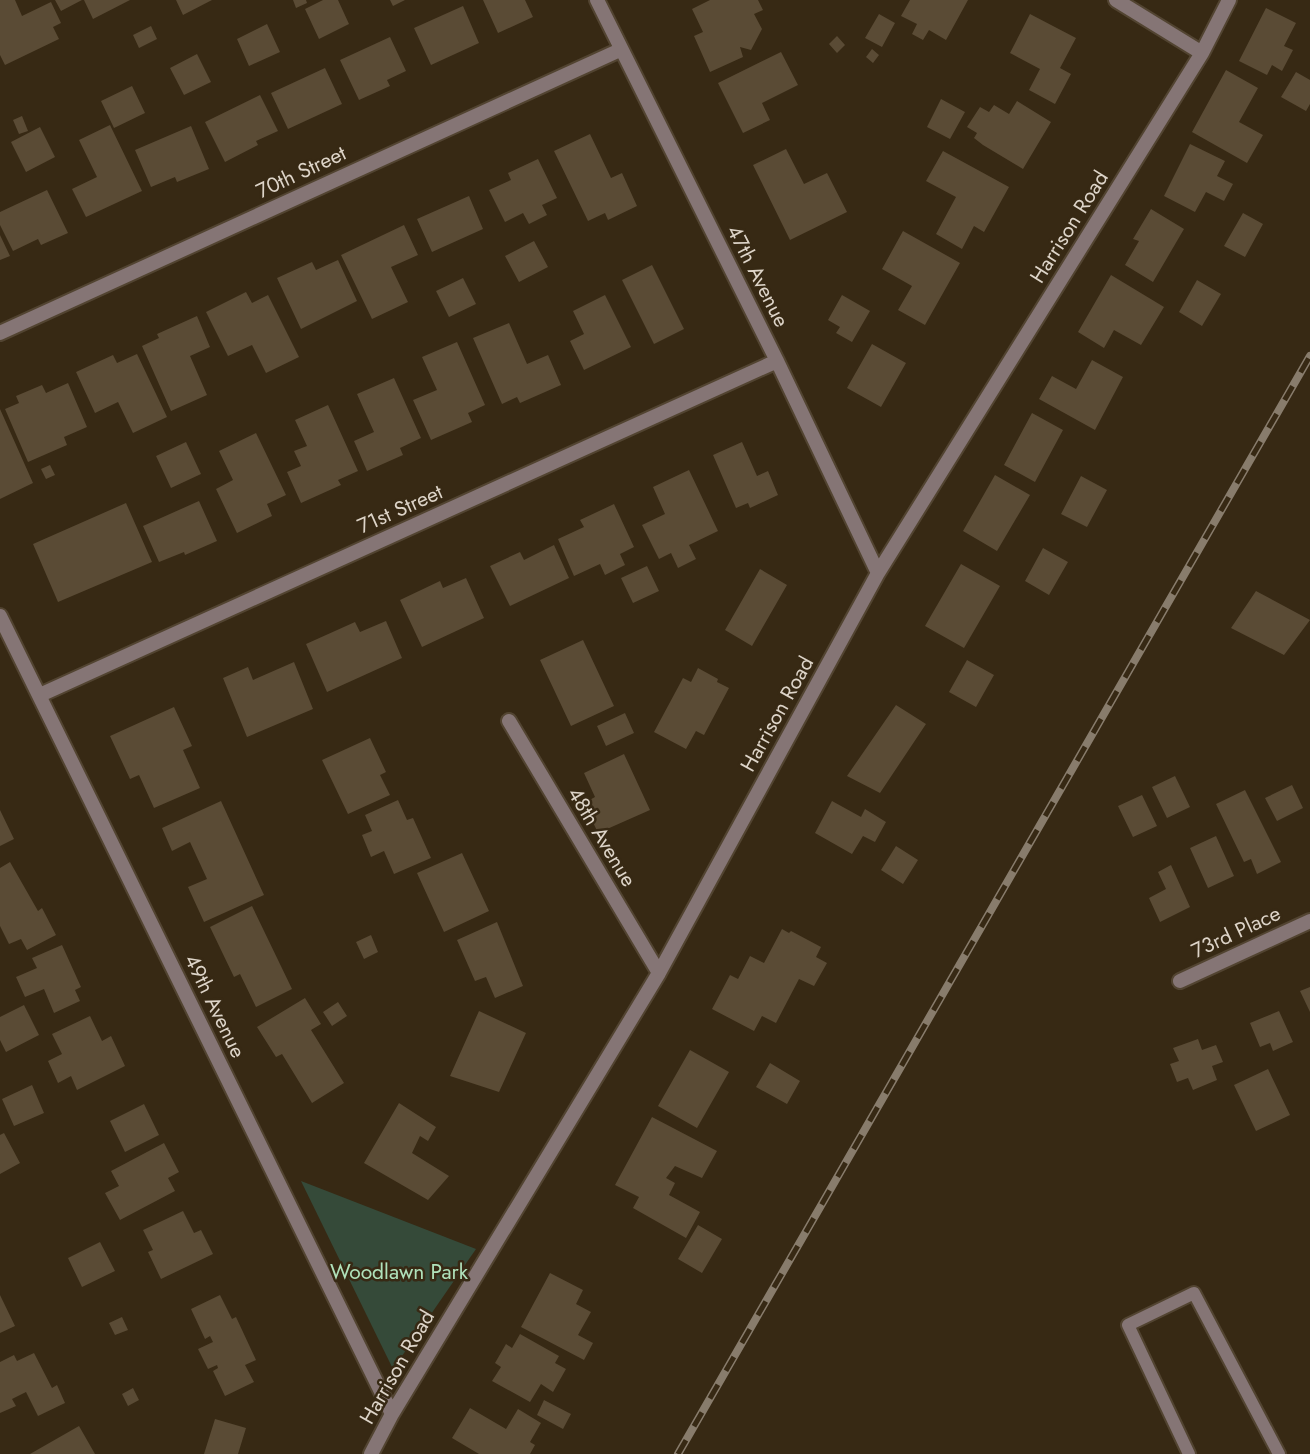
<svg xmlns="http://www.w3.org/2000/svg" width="1310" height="1454" viewBox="0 0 1310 1454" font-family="Jost,sans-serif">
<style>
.green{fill:#354a39}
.building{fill:#5a4b35}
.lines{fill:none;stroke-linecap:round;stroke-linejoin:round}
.service-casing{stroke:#524431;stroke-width:16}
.minor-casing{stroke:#524431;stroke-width:18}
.service{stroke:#857575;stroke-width:12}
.minor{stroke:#857575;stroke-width:14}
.rail-casing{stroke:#887c6c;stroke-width:8}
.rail{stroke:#372914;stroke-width:5;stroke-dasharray:16;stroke-linecap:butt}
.labels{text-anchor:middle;stroke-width:5;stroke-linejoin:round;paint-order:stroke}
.street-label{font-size:21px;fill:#ddd4c8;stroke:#372914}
.park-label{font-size:21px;fill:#b0e2bb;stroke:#372914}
</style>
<rect width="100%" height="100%" fill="#372914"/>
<path class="green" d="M301,1181L476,1249L393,1369Z"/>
<path class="building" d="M0,0H15L22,16L51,2L61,23L53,27L59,39L5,65L0,55Z
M55,0H82L61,11Z
M84,0H130L93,19Z
M176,0H212L183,15Z
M293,0H306L307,3L296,8Z
M323,0H338L349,24L319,39L305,9Z
M390,0H405L393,6Z
M483,0H525L533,17L498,33Z
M710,0H758L763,10L754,14L762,29L751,50L740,47L743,57L710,72L694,36L703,32L692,9Z
M910,0H968L946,40L929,30L923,40L912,34L917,24L901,16Z
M463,6L479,43L431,65L414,28Z
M1266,8L1296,23L1284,46L1293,50L1282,71L1272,65L1267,75L1239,61Z
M879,14L895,23L882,47L865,38Z
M1030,14L1076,38L1060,68L1071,74L1055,104L1029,90L1040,69L1010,53Z
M267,24L280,52L249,66L237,39Z
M151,26L157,39L139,48L133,35Z
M837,36L845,45L837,53L829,44Z
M390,37L406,71L387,80L390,86L359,100L340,60Z
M872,49L879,55L873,63L866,57Z
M781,52L798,85L762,103L770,120L743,133L718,83Z
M197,54L211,82L184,95L170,68Z
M325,68L342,104L288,129L271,93Z
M1226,70L1258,88L1239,122L1263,135L1247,163L1192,132Z
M1296,72L1310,80V104L1306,111L1281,97Z
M132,86L145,113L114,128L101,101Z
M260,95L278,131L256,141L258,145L225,162L205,122Z
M941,99L965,112L950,139L927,127Z
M1017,101L1051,122L1023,169L983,145L974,138L977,133L967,127L980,107L989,112L994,105L1009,114Z
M22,116L28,131L19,134L13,120Z
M110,125L142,191L86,217L72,189L97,177L79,140Z
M191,126L209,169L177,182L175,177L151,187L135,150Z
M40,127L55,157L26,172L11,142Z
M590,134L611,178L622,173L637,206L608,220L605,213L588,221L554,151Z
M1190,144L1225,161L1217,176L1233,184L1224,201L1206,192L1195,212L1164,196Z
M786,149L804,184L827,173L847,212L790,240L753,165Z
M943,151L1009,187L984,232L974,226L962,249L936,234L956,197L926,181Z
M538,159L557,198L542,205L547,215L529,224L523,213L505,222L489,190L511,180L508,173Z
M47,190L68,233L41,245L38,239L13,251L0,225V212Z
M469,196L483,229L432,252L417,219Z
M1151,209L1184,229L1153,282L1125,265L1139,241L1133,239Z
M1243,213L1263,224L1245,257L1224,246Z
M404,225L418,255L391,267L408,302L372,319L341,255Z
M903,231L960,263L925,325L898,310L912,286L882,269Z
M0,235L10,256L0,260Z
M534,241L548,267L519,282L505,256Z
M338,260L357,301L301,329L277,278L312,262L316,270Z
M652,265L684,329L654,344L622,280Z
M1111,275L1164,307L1141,345L1114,330L1104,348L1078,332Z
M463,278L476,304L449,317L436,291Z
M1197,280L1221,294L1202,326L1179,312Z
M246,292L252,303L268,295L299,357L266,373L252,345L228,356L206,312Z
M605,295L631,347L584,370L570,341L584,334L573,311Z
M842,295L870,311L852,342L836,333L840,327L828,320Z
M197,316L210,347L190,356L207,395L171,411L142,346L159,338L157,334Z
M509,323L527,364L548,355L561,385L520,403L517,397L502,404L473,338Z
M457,342L485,405L468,413L472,422L431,440L413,400L437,390L422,357Z
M872,344L906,363L881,407L847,388Z
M137,354L167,417L133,433L118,402L95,413L76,372L113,355L117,363Z
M1092,360L1123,377L1095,430L1039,399L1052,376L1076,389Z
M394,378L421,438L400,448L403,455L367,471L354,441L374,432L357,394Z
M68,383L87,427L64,437L67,445L28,462L5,409L19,403L16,396L42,385L46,393Z
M328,405L358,471L338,480L341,485L301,503L287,472L301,466L294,451L307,446L295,420Z
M0,409L33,483L0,499Z
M1032,413L1063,430L1035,482L1004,465Z
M256,433L286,495L267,504L272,516L237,533L216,489L233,480L219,451Z
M186,442L201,474L171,488L156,456Z
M742,442L757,476L768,471L778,495L750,508L748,503L736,508L713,455Z
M50,465L55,475L46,479L41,469Z
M689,470L718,531L689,545L696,559L678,568L671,553L659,559L642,525L665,514L653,487Z
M995,475L1030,495L997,551L963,531Z
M1081,476L1107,490L1087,527L1061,514Z
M199,501L217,541L185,555L184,552L159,562L143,526Z
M126,503L152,562L58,602L33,544Z
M614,504L634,547L620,554L625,565L605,575L600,564L574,576L558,539L584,527L580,520Z
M554,545L569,578L510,606L490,566L520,552L524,560Z
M1043,548L1068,562L1049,595L1025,581Z
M961,564L1000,586L964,648L925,626Z
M647,566L659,591L633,603L621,578Z
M760,569L787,585L752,646L725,630Z
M466,578L484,618L422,647L400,600L440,581L443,588Z
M1256,591L1310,620L1284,655L1231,628Z
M386,621L402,658L327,692L306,644L355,622L360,632Z
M583,640L614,706L571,726L540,660Z
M967,660L994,675L976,707L949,692Z
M294,662L313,709L247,737L223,678L248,667L253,680Z
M698,668L718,679L717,682L729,688L704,735L696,731L686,749L654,732L683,678L691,682Z
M896,705L926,724L880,793L847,776Z
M174,707L192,746L183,750L200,788L154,808L139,775L130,779L110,736Z
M625,713L634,733L606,746L597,726Z
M370,738L386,772L380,775L390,795L348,814L322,760Z
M624,754L650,810L598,833L584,803L595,797L584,773Z
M1175,776L1190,807L1167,818L1152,787Z
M1292,785L1303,808L1277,821L1265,798Z
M1245,790L1281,862L1257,874L1251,859L1244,862L1216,804Z
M1142,795L1157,826L1133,837L1118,806Z
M398,800L407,820L413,818L431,858L394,874L384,851L371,857L362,835L372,831L365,815Z
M221,801L264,895L204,922L188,887L207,879L190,842L172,851L162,828Z
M832,801L861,817L865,809L886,822L875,842L863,836L852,854L815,833Z
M0,810L14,839L0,846Z
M1216,836L1234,876L1208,888L1190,848Z
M896,846L918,860L903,884L881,870Z
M462,853L489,911L444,932L417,873Z
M10,862L38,911L42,908L56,935L27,950L21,939L9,944L0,926V868Z
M1171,865L1190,907L1160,922L1149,898L1166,889L1158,872Z
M252,906L292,989L256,1007L240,974L234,977L210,927Z
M497,922L523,986L495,998L486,977L475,981L457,940Z
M782,929L789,933L791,931L821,947L816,957L827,963L814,986L799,979L776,1023L762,1016L754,1031L712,1009L730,975L738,979L750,956L764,963Z
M371,935L378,952L364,959L356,942Z
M62,945L81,987L75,990L80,1001L54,1013L44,989L25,997L16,977L37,968L32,958Z
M1310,987V1012L1300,991Z
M305,998L321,1024L311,1030L344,1083L312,1103L282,1054L276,1057L257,1027Z
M338,1002L347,1016L332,1026L323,1012Z
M24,1005L39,1035L6,1052L0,1040V1017Z
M479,1011L526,1033L499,1092L450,1076Z
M1279,1011L1293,1042L1273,1051L1270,1043L1260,1047L1250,1023Z
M90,1016L102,1041L111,1036L125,1066L77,1090L71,1076L58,1083L48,1061L62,1054L52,1034Z
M1198,1039L1202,1050L1216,1045L1223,1062L1212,1066L1217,1080L1193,1090L1188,1078L1177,1082L1170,1064L1179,1061L1173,1048Z
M690,1050L729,1072L697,1128L658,1106Z
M770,1063L800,1081L787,1104L756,1087Z
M1268,1069L1290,1115L1256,1131L1234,1085Z
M32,1085L44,1113L14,1126L2,1099Z
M399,1103L436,1127L428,1141L420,1136L412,1153L449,1176L428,1200L364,1163Z
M144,1104L159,1135L125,1152L110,1121Z
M652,1117L717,1151L702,1178L675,1166L666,1178L675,1183L669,1195L700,1212L686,1238L633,1208L639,1197L615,1185Z
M4,1133L20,1163L0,1174V1135Z
M164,1143L179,1172L168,1178L175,1191L120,1220L105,1193L119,1186L111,1171Z
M183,1211L194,1233L201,1230L213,1254L161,1279L148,1252L153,1250L143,1230Z
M698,1225L722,1239L702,1273L678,1259Z
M100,1242L115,1271L82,1287L68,1258Z
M550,1273L583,1290L576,1304L591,1312L578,1335L593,1343L584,1360L521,1327Z
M0,1295L15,1326L0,1333Z
M220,1295L232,1319L236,1317L256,1360L245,1365L254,1382L225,1396L213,1371L218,1368L217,1365L208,1369L198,1349L213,1342L210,1336L205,1339L191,1309Z
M122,1317L128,1330L115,1335L109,1323Z
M520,1334L559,1356L555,1363L566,1369L553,1392L541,1384L530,1402L492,1381L501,1367L495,1363L506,1344L512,1348Z
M34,1353L52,1388L57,1385L65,1403L38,1416L26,1392L12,1399L16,1406L0,1413V1362L14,1355L17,1361Z
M133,1388L139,1400L128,1406L122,1394Z
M544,1400L571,1414L563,1429L537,1415Z
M470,1408L506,1429L518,1409L541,1423L530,1442L535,1445L530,1454H479L452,1438Z
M215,1419L246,1428L238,1454H204Z
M79,1426L95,1454H30Z"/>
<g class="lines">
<defs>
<path id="service" d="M1189,1454L1128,1325L1194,1293L1279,1454"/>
<path id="minor" d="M597,0L777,361L878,573
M1116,0L1202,53
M0,333L620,50
M0,616L392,1414
M40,695L777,361
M509,721L659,973
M1180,981L1310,921
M371,1454L392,1414L659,973L878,573L1202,53L1229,0"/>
</defs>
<use href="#service" class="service-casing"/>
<use href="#minor" class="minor-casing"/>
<use href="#service" class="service"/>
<use href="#minor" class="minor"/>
<defs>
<path id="rail" d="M678,1454L1310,356"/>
</defs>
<use href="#rail" class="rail-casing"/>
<use href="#rail" class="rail"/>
</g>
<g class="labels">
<g class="street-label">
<text transform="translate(301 172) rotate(-25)" y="7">70th Street</text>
<text transform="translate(1069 227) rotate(-58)" y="7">Harrison Road</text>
<text transform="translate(758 276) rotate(63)" y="7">47th Avenue</text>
<text transform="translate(400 509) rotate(-24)" y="7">71st Street</text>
<text transform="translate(777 714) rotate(-61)" y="7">Harrison Road</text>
<text transform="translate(602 837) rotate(59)" y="7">48th Avenue</text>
<text transform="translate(1236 932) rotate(-25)" y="7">73rd Place</text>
<text transform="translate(215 1006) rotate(64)" y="7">49th Avenue</text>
<text transform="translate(397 1367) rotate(-60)" y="7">Harrison Road</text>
</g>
<g class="park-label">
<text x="399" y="1279">Woodlawn Park</text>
</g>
</g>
</svg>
